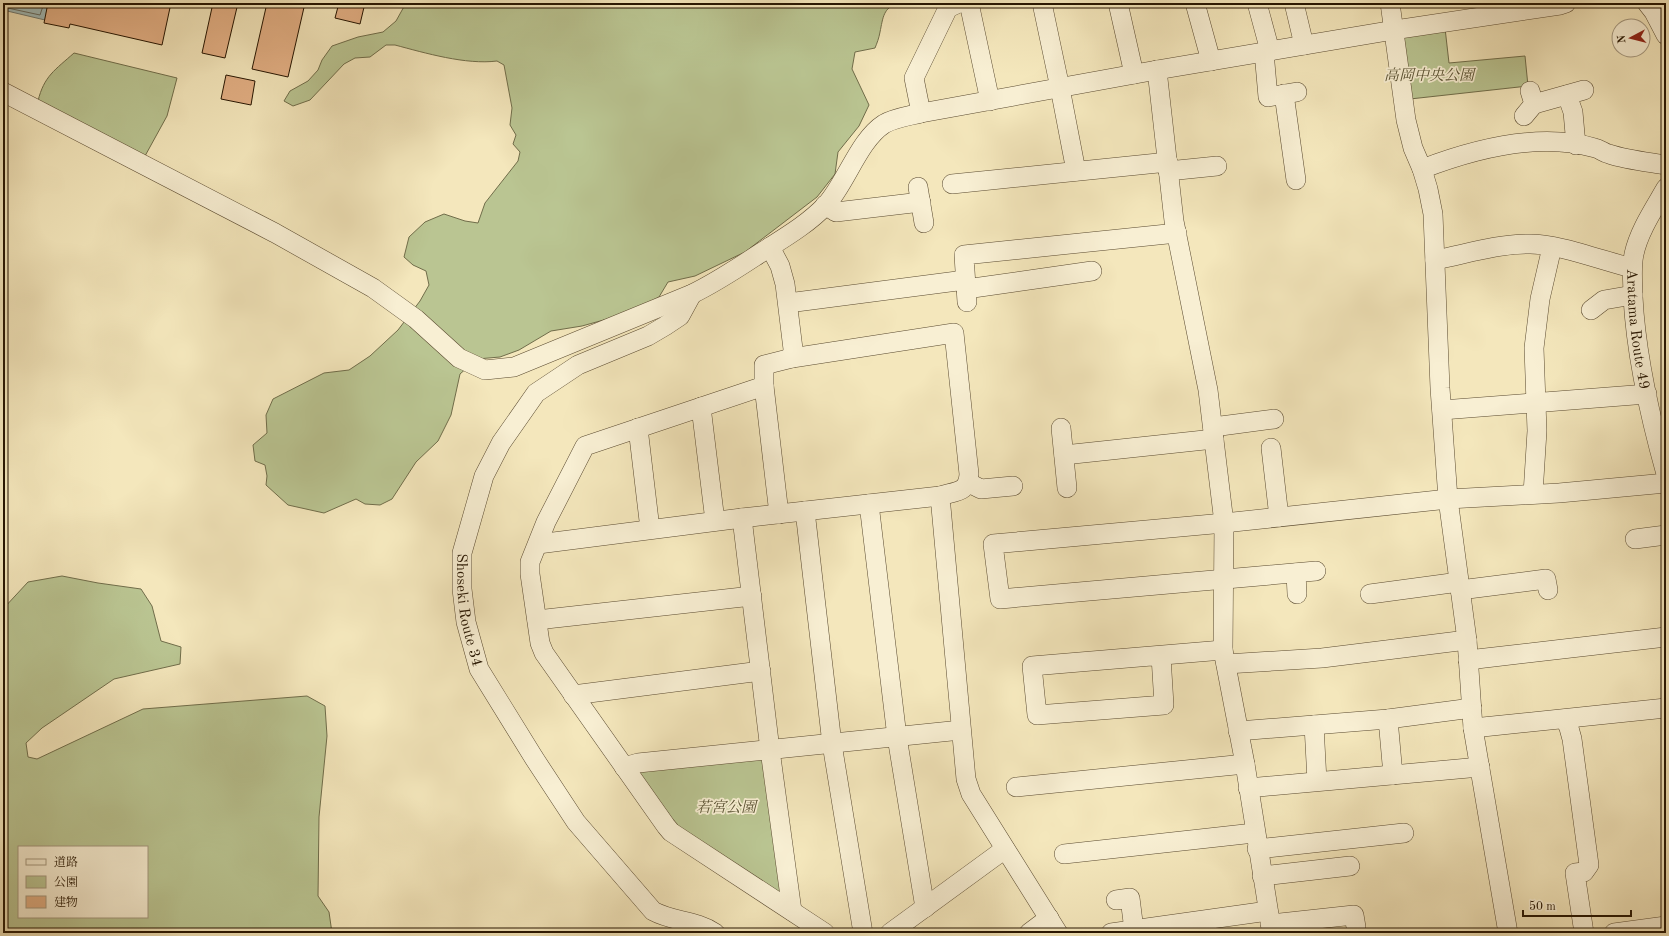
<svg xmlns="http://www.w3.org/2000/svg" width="1669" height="936" viewBox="0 0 1669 936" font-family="'Old Standard TT','Noto Serif JP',serif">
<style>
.green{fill:#bac592;stroke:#706d4a;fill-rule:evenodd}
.water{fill:#a1bdbb;stroke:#707a71}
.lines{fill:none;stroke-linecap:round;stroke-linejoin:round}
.shore{stroke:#64695e;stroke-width:1}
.building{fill:#e2af84;stroke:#261501}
.minor-casing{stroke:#5a4a30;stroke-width:20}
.minor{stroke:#f8efd3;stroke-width:19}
.labels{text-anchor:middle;stroke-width:3.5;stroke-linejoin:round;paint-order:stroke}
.park-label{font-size:15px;font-style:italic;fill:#5a5334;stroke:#f8efd3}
.street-label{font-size:15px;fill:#261501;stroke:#f8efd3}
</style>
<rect width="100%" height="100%" fill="#f4e7bc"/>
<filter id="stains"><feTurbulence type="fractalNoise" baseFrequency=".005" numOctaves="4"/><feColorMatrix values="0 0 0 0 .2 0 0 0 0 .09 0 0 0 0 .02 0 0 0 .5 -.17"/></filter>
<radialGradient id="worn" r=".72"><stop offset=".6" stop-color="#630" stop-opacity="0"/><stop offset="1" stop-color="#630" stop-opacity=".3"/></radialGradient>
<path class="green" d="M406,3H899C883,7 883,18 880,32C879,38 877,43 875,48L855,52L852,69L869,105L859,126L838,152L835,174L817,197L745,252L695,276L668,282L659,297L629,313L582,326L551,331L519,350L500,357L477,359L460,374L451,415L438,441L416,462L392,499L380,505L365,504L356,499L324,513L288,505L266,485L267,476L265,465L255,461L253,445L267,433L266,415L273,399L324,373L349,370L370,356L398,330L420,301L429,285L426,271L413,265L404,257L409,237L425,222L444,214L465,221L478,223L485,203L518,161L520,152L513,144L516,135L510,125L512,108L504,65L497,61C466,65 425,53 395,45H386L370,57L355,58L344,64L310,100L293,106L284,101L290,91L308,81L318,70L322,60L332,46L358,37L383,32L396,21Z
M1445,28L1449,63L1525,56L1528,86L1410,99L1402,35Z
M74,53L177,78L167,116L145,156L38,101C44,76 55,70 74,53Z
M62,576L98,583L141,589L152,606L161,641L181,647L180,664L114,679L42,728L26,743L28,757L37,759L143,709L307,696L325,706L327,736L319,817L318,896L329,912L332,933H3V609L28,582ZM19,847H147V917H19Z
M768,755L788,903L690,841L638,776L643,767Z"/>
<path class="water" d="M3,3H48L45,20L3,10Z"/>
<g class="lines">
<path class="shore" d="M3,7L40,15L44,3"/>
</g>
<path class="building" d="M48,3H171L162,45L70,24L69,28L44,23Z
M213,3H238L225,58L202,53Z
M267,3H305L288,77L252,69Z
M339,3H365L360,24L335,18Z
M226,75L255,81L251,105L221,99Z"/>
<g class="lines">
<defs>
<g id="minor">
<path d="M969,3L990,101"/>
<path d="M1042,3L1060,88L1076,171"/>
<path d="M1118,3L1134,74"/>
<path d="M1195,3L1211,61"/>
<path d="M1257,3L1270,51"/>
<path d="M1294,3L1304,45"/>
<path d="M1390,3L1406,120L1413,148L1422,169L1428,189L1433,214L1440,388L1448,499L1467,640L1473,728L1508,933"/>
<path d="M1647,3L1654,12L1666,35"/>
<path d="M1264,52L1268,97L1297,92"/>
<path d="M1157,70L1174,221L1208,390L1224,523L1223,650L1245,764L1272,933"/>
<path d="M3,92L275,233L373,288L416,319L459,358L485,370L514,367L692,294C717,282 739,267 762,252C784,238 808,224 826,205C846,183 859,140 884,124C894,118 909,116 921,113L1157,70L1394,30L1560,5L1566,3"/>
<path d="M1284,94L1296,180"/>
<path d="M1567,95L1573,112L1576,145"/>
<path d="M1534,104L1584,90"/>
<path d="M921,113L914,78L948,8L959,3"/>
<path d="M1524,116L1534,104L1530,91"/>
<path d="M1422,169C1474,149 1541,132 1595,148C1600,149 1604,153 1609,154C1627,160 1648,162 1666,165"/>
<path d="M1168,171L1217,166"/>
<path d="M952,184L1168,162"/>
<path d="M918,187L924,223"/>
<path id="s1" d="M1666,188C1654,209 1639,231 1634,254C1631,269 1633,282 1633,297C1636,356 1650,417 1666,474"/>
<path d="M825,205L836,212L921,202"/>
<path d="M770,247L780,266L785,284L793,349L792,358"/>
<path d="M1435,260C1466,254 1497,244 1528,244C1557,243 1603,261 1632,268"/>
<path d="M966,289L1092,271"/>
<path id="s2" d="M692,294L680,316L665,326L648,336L578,365L536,393L501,443L484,476L462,553V589L466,622L479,669L534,758L576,822L653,911C673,922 696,920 715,933"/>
<path d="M967,302L964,255L1177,233"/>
<path d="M788,303L965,280"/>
<path d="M1591,310L1604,300L1633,295"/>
<path d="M764,386L779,514"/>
<path d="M701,407L715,521"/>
<path d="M1442,410L1647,394"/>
<path d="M1213,427L1274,419"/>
<path d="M638,428L650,529"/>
<path d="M1061,428L1067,488"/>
<path d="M1271,448L1279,517"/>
<path d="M1064,455L1214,439"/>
<path d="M969,483L981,489L1013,486"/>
<path d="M1533,494L1537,431L1534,348L1540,299L1552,247"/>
<path d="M869,504L897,737L925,908"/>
<path d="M805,511L832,744L863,933"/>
<path d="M742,518L770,750L792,911"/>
<path d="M1635,539L1666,535"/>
<path d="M538,544L742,518L940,496"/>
<path d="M1316,571L1000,599L993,544L1224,523L1448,499L1559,493L1666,483"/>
<path d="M1296,573L1297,594"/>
<path d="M1460,590L1546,579L1548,590"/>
<path d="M1370,594L1459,582"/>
<path d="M537,620L752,596"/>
<path d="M1161,656L1164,705L1037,715L1032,666L1223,650"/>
<path d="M1468,660L1666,637"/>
<path d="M1226,664L1322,658L1467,640"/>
<path d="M573,695L761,671"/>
<path d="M1388,719L1393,775"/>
<path d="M1565,719L1569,728L1572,739L1589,865L1584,872L1575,873L1584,933"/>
<path d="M1314,725L1317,781"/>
<path d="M1473,728L1666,708"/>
<path d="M1238,731L1388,719L1472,708"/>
<path d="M624,767L638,763L961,730"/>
<path d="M1016,787L1245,764"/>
<path d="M1248,788L1480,767"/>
<path d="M1257,849L1404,833"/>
<path d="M1064,854L1254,833"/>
<path d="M1262,876L1350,866"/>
<path d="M1116,900L1130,898L1134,930"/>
<path d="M1270,924L1354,915L1356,927"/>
<path d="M825,933L671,832L666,826L544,653L540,643L530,574V562L546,522L585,446L764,386V365L792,358L954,333L969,474C968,493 956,491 940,496L966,779L971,794L1058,933"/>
<path d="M890,933L1005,849"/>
<path d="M1029,933L1049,918"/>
<path d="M1111,933L1268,911"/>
<path d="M1614,933L1666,926"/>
</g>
</defs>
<use href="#minor" class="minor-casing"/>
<use href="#minor" class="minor"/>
</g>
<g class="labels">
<g class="park-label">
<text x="1429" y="80">高岡中央公園</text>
<text x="726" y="812">若宮公園</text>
</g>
<g class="street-label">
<text dy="5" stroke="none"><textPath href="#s1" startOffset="149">Aratama Route 49</textPath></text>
<text dy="5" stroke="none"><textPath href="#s2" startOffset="425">Shoseki Route 34</textPath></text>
</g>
</g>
<rect width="1669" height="936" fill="none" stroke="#f4e7bc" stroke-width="16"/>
<rect x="4" y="4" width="1661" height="928" fill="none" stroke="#261501" stroke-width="2"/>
<rect x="8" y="8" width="1653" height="920" fill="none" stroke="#261501"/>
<rect x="18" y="846" width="130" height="72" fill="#f8efd3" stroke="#a4987f"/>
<rect x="26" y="859" width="20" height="6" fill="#f8efd3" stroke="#a4987f"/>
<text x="54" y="866" font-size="12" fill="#261501">道路</text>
<rect x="26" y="876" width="20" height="12" fill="#bac592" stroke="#a4987f"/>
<text x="54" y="886" font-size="12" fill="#261501">公園</text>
<rect x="26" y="896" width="20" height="12" fill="#e2af84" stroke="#a4987f"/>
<text x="54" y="906" font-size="12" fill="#261501">建物</text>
<g transform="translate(1631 38) rotate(263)"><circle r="19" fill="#f8efd3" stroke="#a4987f"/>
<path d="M0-3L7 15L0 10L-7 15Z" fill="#8f2418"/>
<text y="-6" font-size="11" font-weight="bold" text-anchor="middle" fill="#261501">N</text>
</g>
<path d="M1523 910v6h108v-6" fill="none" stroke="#261501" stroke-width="2"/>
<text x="1529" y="910" font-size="12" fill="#261501" stroke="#f8efd3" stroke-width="3" paint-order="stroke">50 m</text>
<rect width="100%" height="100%" filter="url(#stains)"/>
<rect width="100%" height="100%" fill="url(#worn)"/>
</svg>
